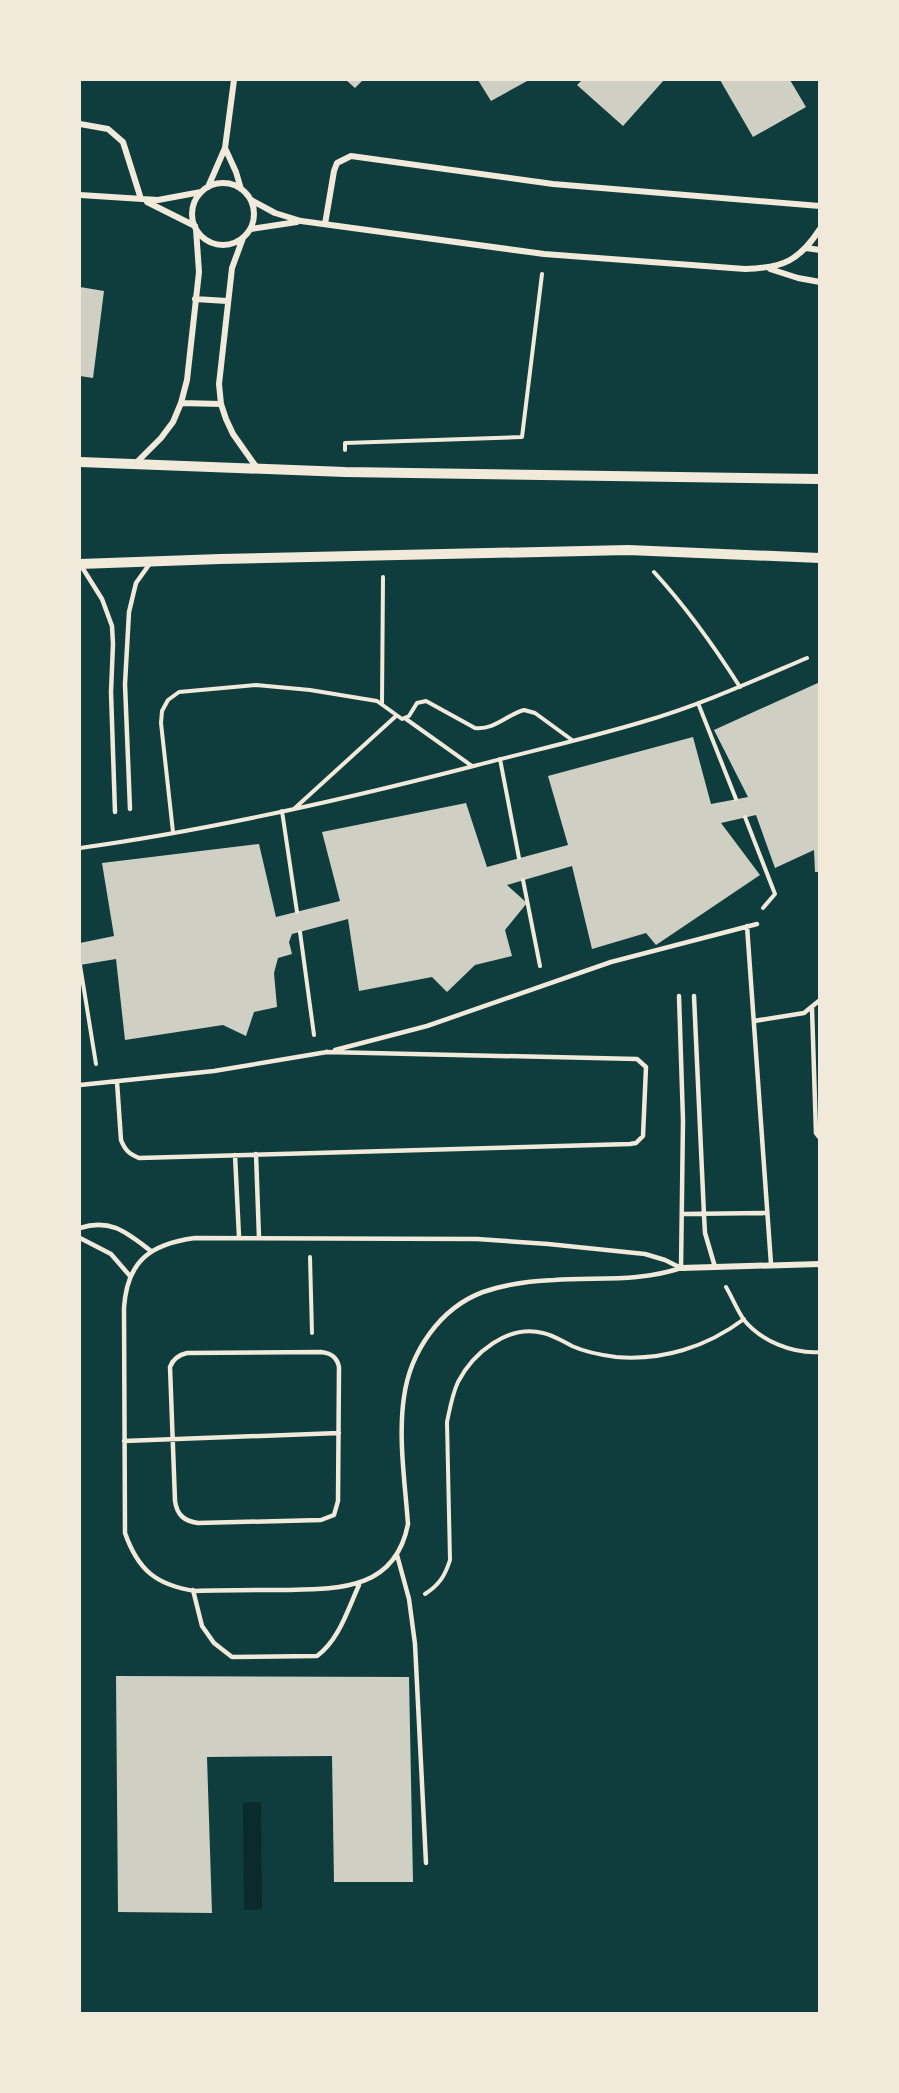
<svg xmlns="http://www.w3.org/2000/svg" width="899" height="2093" viewBox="0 0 899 2093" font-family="'Public Sans',sans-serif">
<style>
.water{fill:#0a2a2b}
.building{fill:#cfcfc3}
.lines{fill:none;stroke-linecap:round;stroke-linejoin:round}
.path{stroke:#f1e9da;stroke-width:4}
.service{stroke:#f1e9da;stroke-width:4.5}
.minor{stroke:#f1e9da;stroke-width:6}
.tertiary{stroke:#f1e9da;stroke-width:10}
</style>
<rect width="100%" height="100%" fill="#0f3d3e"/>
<path class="water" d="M261,1802L262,1909L244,1910L243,1803Z"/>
<path class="building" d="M346,80H363L355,88Z
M478,80H529L491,101Z
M582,80H664L623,126L577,85Z
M720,80H790L806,107L753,137Z
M80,287L104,291L93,378L80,376Z
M820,682V872H815L814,850L775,868L756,815L721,823L760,875L656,945L646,933L592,949L572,866L507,885L527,903L505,930L512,956L475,965L447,992L432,977L359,991L348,919L292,934L289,942L292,954L278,958L274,973L277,1007L254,1012L246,1036L223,1025L125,1040L116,959L80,965V943L114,936L102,863L259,844L276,917L340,901L322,832L466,803L487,867L568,845L548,776L693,737L711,804L748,797L714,730Z
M116,1676L409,1677L413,1882H334L332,1756L207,1757L212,1913L118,1912Z"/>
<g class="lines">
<path class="path" d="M345,450V443L522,437L542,274
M654,572C687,608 714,646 740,687
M382,703L383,577
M698,703L736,799
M406,719L472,766
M500,759L519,858
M295,808L396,716
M282,811L297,912
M745,817L775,894L763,908
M173,832L161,723L162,711L168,700L179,692L256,685L310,690L377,701L402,719L409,716L417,703L426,701L475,728C495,730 506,715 524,710L535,713L572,740
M80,848C211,830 342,800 470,767C527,752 585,739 642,722C698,706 753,681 807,658
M523,880L540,966
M300,932L314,1035
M80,965L96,1064
M310,1257L312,1333
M726,1287C732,1297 737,1310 744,1320C761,1341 793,1354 820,1352
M425,1594C439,1585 445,1576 450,1560L447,1422C450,1408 452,1395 458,1382C473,1353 508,1324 543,1333C553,1335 562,1341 572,1346C585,1352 601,1355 616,1357C662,1361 707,1347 744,1319"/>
<path class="service" d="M80,564L102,599L112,626L113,644L111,692L115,812
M130,809L125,684L129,612L136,583L151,562
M747,926L771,1264
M679,996L683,1120L681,1268
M694,996L704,1215L705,1233L715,1267
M812,1008L816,1133L820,1138
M754,1021L804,1013L820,1000
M335,1050L427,1026L611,962L757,924
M117,1082L121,1140C125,1150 129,1154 139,1158L630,1144L636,1143L643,1136L646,1067L637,1059L326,1052
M80,1085L214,1071L327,1052
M256,1154L259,1238
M235,1155L239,1237
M682,1214L767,1213
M80,1228C111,1218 127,1233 151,1251
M80,1238L111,1254L130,1276
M195,1238L477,1239L548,1244L645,1254L665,1260L681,1268C639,1282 597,1277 554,1280C530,1281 506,1284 483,1292C440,1308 410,1352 404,1397C398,1437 405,1483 408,1524C395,1591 338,1589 283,1590C254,1590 224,1590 195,1591C156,1585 138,1570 125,1533L124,1308C127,1261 150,1244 195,1238Z
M321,1352C331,1353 337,1357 339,1367L338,1501L334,1515L321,1520L198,1523C184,1521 177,1515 175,1501L170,1367C173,1359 178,1355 187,1353Z
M124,1441L339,1433
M397,1555L409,1599L415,1644L426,1863
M193,1590L202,1626L214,1643L232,1657L317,1656C339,1640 348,1609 359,1585"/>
<path class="minor" d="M80,124L108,129L123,142L141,199
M225,148L236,172L241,189
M192 214a31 31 0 1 1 62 0a31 31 0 1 1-62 0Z
M208,187L225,148L234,80
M80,195L158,200L201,192
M251,200L275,213L301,221L544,254L745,269C783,268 799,261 820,229
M147,202L195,226
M325,224L334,171L337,163L351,156L553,184L820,206
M251,229L297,222
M243,238L232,268L219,384L221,404L226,419L233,434L257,468
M806,248L820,250
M770,269L798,278L820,282
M195,299L227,301
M181,403L221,404
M136,463L161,438L173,422L181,403L187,380L199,272L196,229
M681,1268L820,1264"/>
<path class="tertiary" d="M80,462L345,472L820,479
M80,564L220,559L628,550L820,558"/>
</g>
<rect width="899" height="2093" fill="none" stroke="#f1e9da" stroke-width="162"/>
</svg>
